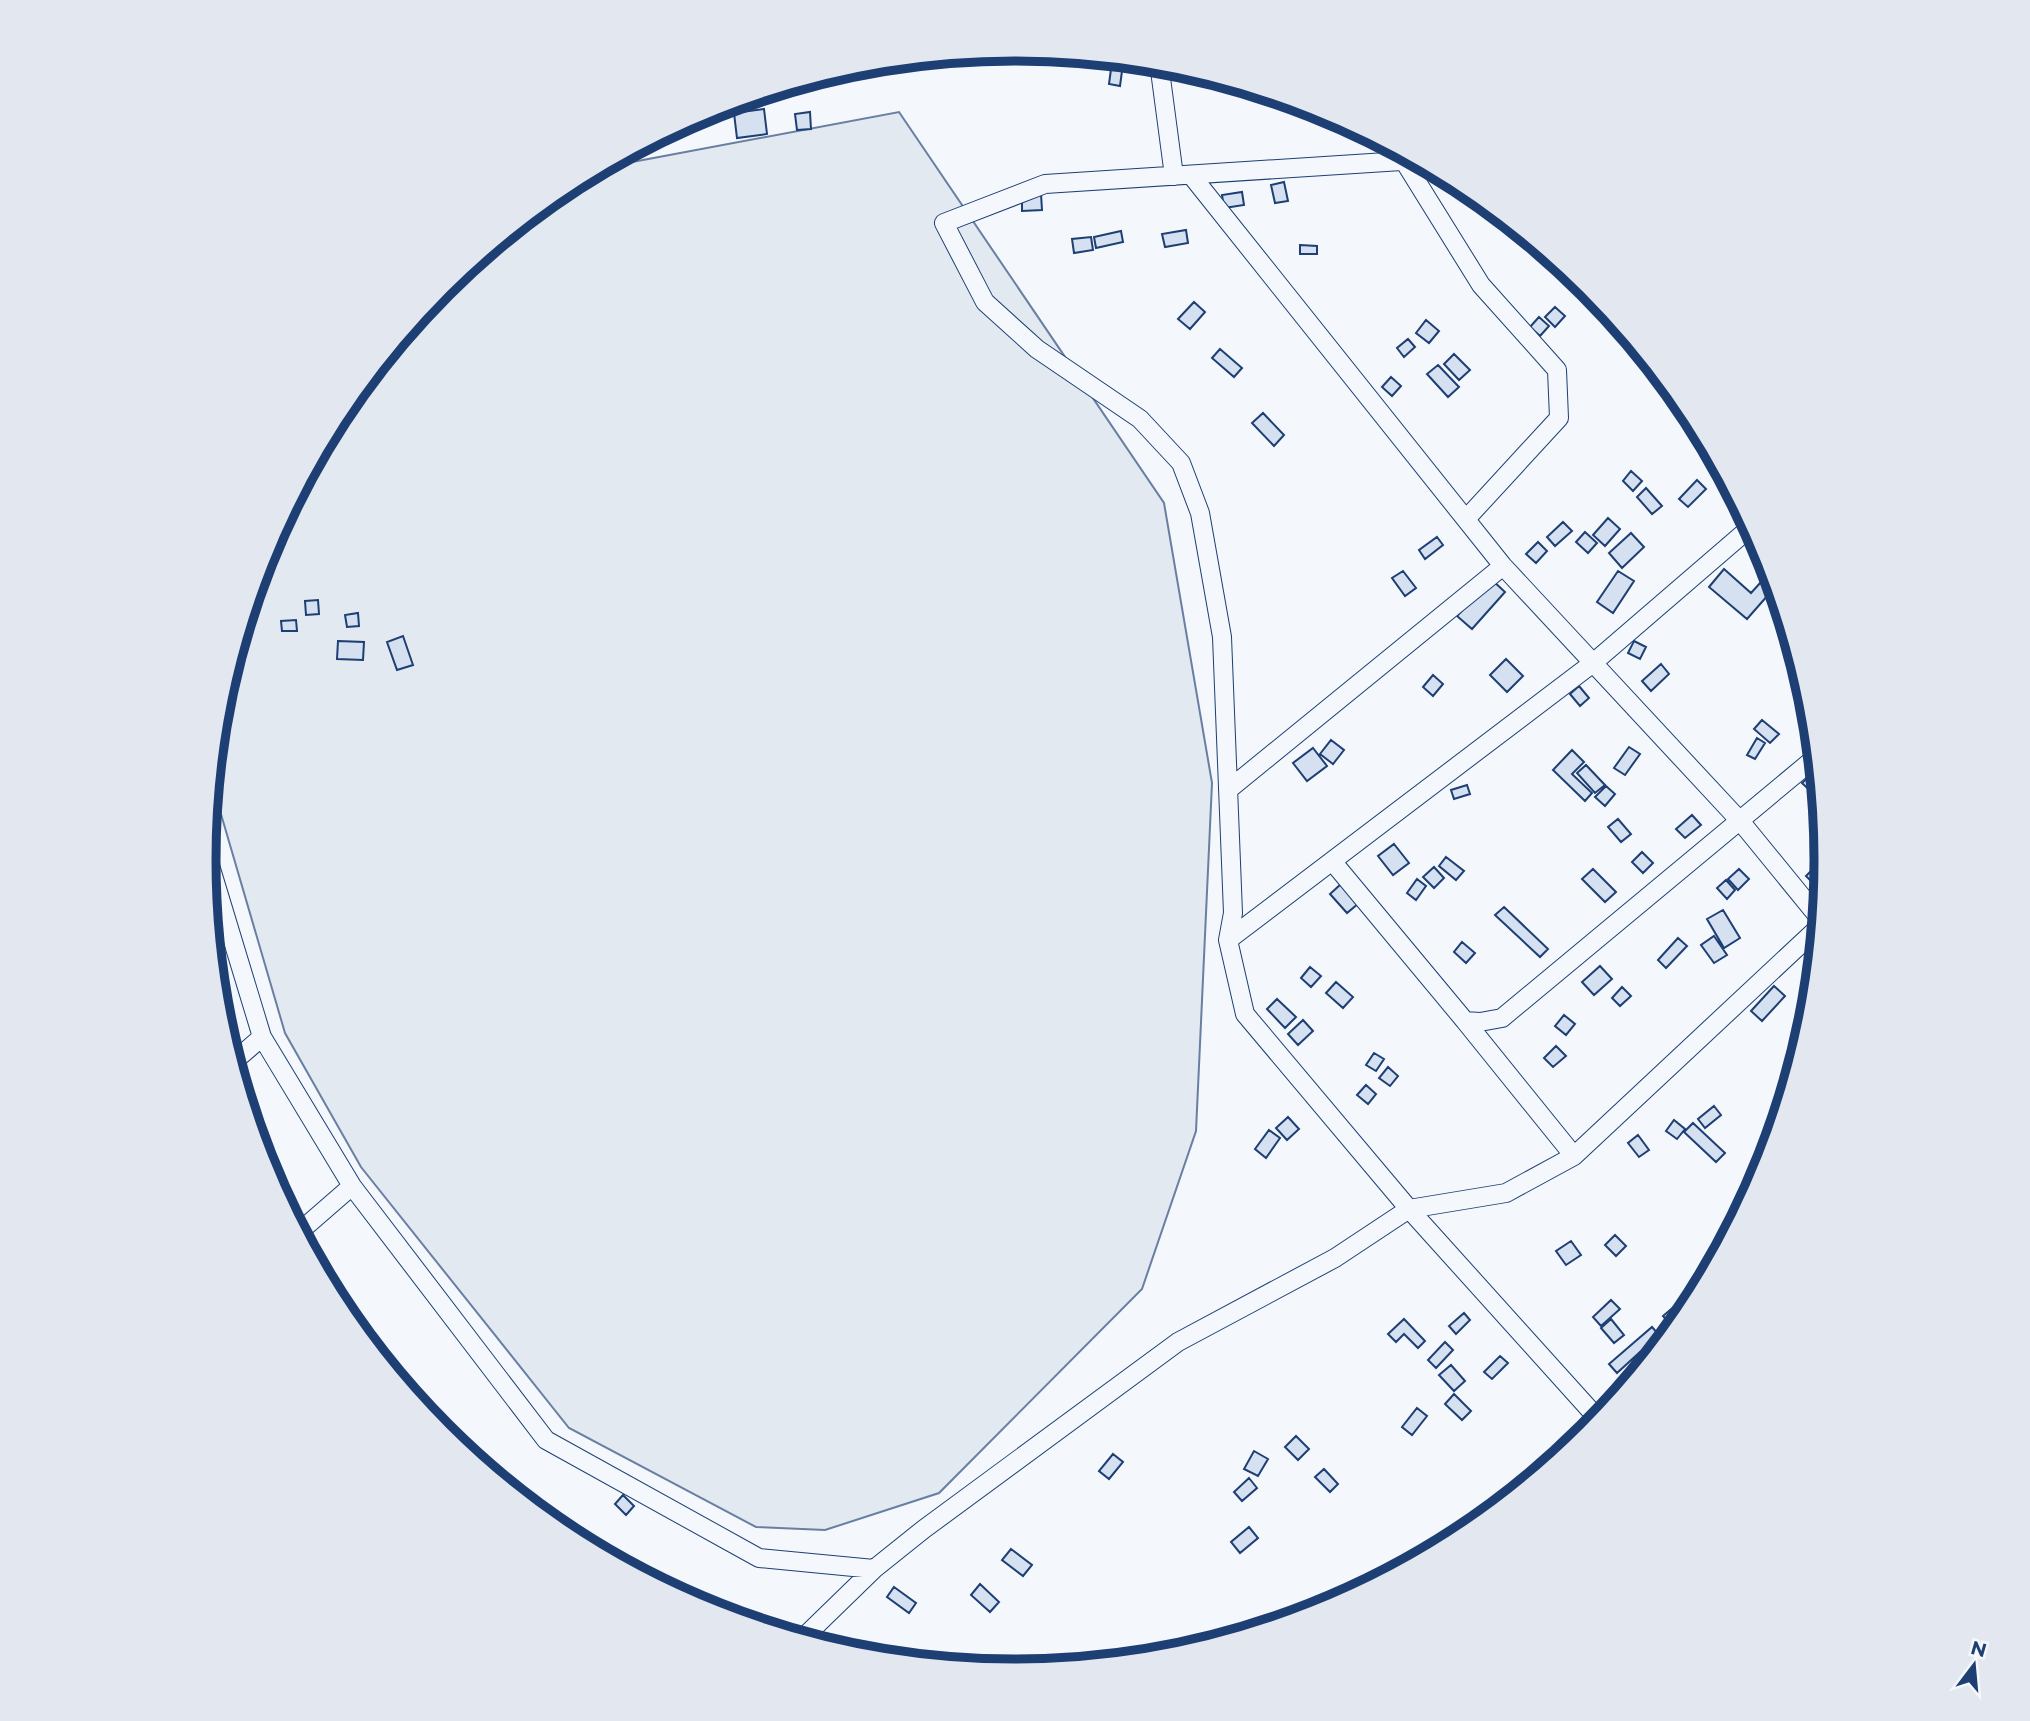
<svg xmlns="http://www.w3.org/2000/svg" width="2030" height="1721" viewBox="0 0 2030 1721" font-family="Montserrat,sans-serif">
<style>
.green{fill:#e3e9f0;stroke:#687fa3;stroke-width:2}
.building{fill:#d5e0f0;stroke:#1d3f73;stroke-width:2}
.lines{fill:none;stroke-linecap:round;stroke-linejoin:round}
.minor-casing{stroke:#1d3f73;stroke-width:20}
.minor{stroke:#f4f7fb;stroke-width:18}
.rim{fill:none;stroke:#1d3f73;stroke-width:9}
</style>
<rect width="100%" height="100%" fill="#f4f7fb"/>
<path class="green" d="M899,112L1164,503L1212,783L1196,1131L1142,1289L939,1493L825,1530L756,1527L569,1428L361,1167L285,1033L211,780L219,702L265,550L340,409L441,286L564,186L595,169Z"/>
<path class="building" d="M1111,69L1122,71L1120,86L1109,84Z
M1238,84L1252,88V96L1238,95Z
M764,109L767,134L737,138L734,113Z
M810,112L811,129L797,130L795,114Z
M1284,182L1288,201L1275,203L1271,185Z
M1242,192L1244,205L1224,208L1222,195Z
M1022,194H1041L1042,210L1022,211Z
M1186,230L1188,243L1165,247L1162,234Z
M1121,231L1123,242L1096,248L1094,237Z
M1091,237L1093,250L1074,253L1072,239Z
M1300,245L1317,246V254H1300Z
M1194,302L1205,312L1190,329L1178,319Z
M1555,307L1565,316L1555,327L1545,317Z
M1539,317L1549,326L1540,336L1530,327Z
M1426,320L1439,331L1429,343L1416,333Z
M1408,339L1415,347L1404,357L1397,348Z
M1220,349L1242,368L1234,377L1212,358Z
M1454,354L1470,370L1459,380L1444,364Z
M1438,365L1459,387L1448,397L1427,374Z
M1391,377L1401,386L1392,396L1382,387Z
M1263,413L1284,435L1274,446L1252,423Z
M1631,471L1642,481L1633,491L1623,481Z
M1697,480L1706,489L1688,507L1679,499Z
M1646,488L1662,506L1652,514L1637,497Z
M1608,518L1620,529L1605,546L1593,535Z
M1563,522L1572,531L1555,546L1547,537Z
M1585,532L1597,543L1588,553L1576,542Z
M1631,533L1644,547L1622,568L1609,553Z
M1437,537L1443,545L1425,559L1419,550Z
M1538,542L1547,551L1536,563L1526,554Z
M1724,569L1751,593L1771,571L1776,586L1747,619L1709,587Z
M1403,571L1416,588L1405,596L1392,578Z
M1618,571L1634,581L1613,613L1597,602Z
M1491,579L1505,592L1472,629L1457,616Z
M318,600L319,614L306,615L305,601Z
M358,613L359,626L347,627L345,615Z
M296,620L297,631H282L281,621Z
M403,636L413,665L397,670L387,642Z
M338,641L364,642L363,660L337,659Z
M1634,641L1646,647L1640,659L1628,653Z
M1506,659L1523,676L1507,692L1490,675Z
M1661,664L1669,674L1651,691L1642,681Z
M1433,675L1443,684L1433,696L1423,687Z
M1579,686L1589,698L1580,706L1570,694Z
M1762,720L1779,734L1770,743L1754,729Z
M1757,738L1765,743L1755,759L1747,755Z
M1331,740L1344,750L1333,764L1320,754Z
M1629,747L1640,754L1625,775L1614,768Z
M1313,748L1327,766L1307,781L1293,763Z
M1572,750L1584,762L1572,774L1592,793L1585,801L1553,770Z
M1586,765L1605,785L1595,793L1577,773Z
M1811,775L1819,783L1821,801L1802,783Z
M1467,785L1470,794L1454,799L1451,790Z
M1606,786L1615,794L1605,806L1595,797Z
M1692,815L1701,825L1685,838L1676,829Z
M1618,819L1631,834L1621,842L1608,827Z
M1394,844L1409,863L1393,875L1378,856Z
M1642,852L1653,863L1643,873L1632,862Z
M1446,857L1464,871L1456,880L1439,866Z
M1434,867L1444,878L1434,888L1423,877Z
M1815,867L1825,877L1824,886L1820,890L1806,876Z
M1593,869L1616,892L1605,902L1582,879Z
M1739,869L1749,879L1738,890L1728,879Z
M1417,879L1426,886L1416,900L1407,893Z
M1726,880L1735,890L1727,899L1717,888Z
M1341,884L1359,903L1347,913L1330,894Z
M1504,907L1548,949L1540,957L1495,915Z
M1723,910L1740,938L1724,948L1707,919Z
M1714,936L1727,955L1714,963L1701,945Z
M1678,938L1687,946L1666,968L1658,960Z
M1462,942L1475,953L1466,963L1454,952Z
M1600,966L1612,979L1594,995L1582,982Z
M1310,967L1321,976L1311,987L1301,978Z
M1336,982L1353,997L1343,1008L1326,993Z
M1774,986L1785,996L1762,1021L1751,1011Z
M1622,987L1631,996L1620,1006L1612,998Z
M1277,999L1296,1017L1285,1028L1267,1009Z
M1564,1015L1575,1024L1566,1035L1555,1026Z
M1303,1020L1313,1031L1298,1045L1288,1034Z
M1556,1046L1566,1056L1553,1067L1544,1058Z
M1374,1053L1384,1059L1376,1071L1366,1065Z
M1388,1067L1398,1076L1390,1086L1379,1078Z
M1366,1085L1376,1094L1368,1104L1357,1095Z
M1714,1106L1721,1115L1705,1128L1698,1119Z
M1288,1117L1299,1129L1287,1140L1276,1128Z
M1674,1120L1685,1129L1677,1139L1666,1131Z
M1693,1123L1725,1153L1716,1162L1684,1132Z
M1269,1130L1280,1138L1266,1158L1255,1149Z
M1638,1135L1649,1150L1639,1157L1628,1143Z
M1615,1235L1626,1246L1616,1256L1605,1245Z
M1571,1241L1581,1255L1566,1265L1556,1251Z
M1611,1300L1620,1309L1601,1326L1593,1317Z
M1676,1305L1686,1316L1675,1330L1663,1316Z
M1464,1313L1470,1320L1456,1334L1449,1326Z
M1404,1319L1425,1341L1418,1348L1404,1334L1396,1342L1388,1334Z
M1611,1319L1624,1335L1614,1343L1601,1328Z
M1652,1327L1665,1342L1646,1359L1640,1352L1617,1373L1609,1364Z
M1445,1342L1453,1350L1436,1368L1428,1360Z
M1500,1356L1508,1363L1492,1379L1484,1372Z
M1451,1365L1465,1381L1454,1391L1439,1375Z
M1454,1394L1471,1411L1462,1420L1445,1404Z
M1417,1408L1427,1416L1412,1435L1402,1427Z
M1296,1436L1309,1449L1298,1460L1285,1447Z
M1254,1451L1268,1459L1258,1476L1244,1469Z
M1113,1454L1123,1462L1109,1479L1099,1471Z
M1324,1469L1338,1484L1330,1492L1315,1477Z
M1249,1478L1257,1488L1242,1501L1234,1492Z
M623,1495L634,1506L626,1515L615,1504Z
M1249,1527L1258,1538L1240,1553L1231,1542Z
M1011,1549L1032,1565L1023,1576L1002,1560Z
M980,1584L999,1602L990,1612L971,1595Z
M894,1587L916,1603L909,1613L887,1597Z
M1009,1661L1020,1671L1001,1670Z"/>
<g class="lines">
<defs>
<path id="minor" d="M1159,63L1174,176
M1403,152L1404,161L1481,285L1557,370L1559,418L1467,518
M1417,160L1045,184L944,223L985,302L1037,349L1140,419L1181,463L1200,513L1222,637L1233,913L1228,940L1245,1014L1409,1209L1600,1421
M1191,175L1503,566L1741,822L1821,920
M1228,790L1503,566
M205,849L262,1037L352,1186L546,1440L759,1558L874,1569
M1332,861L1465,1021L1480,1022L1502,1018L1816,757
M1228,940L1593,663L1752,526
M1465,1021L1574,1156
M232,1063L262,1037
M298,1233L352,1186
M801,1640L874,1569L924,1529L1178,1342L1335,1258L1409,1209L1506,1193L1574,1156L1820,926"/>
</defs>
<use href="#minor" class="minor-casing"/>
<use href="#minor" class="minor"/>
</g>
<path d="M0 0H2030V1721H0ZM216 860a799 799 0 1 1 1598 0a799 799 0 1 1-1598 0Z" fill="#e3e8f0" fill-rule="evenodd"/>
<path class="rim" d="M216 860a799 799 0 1 1 1598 0a799 799 0 1 1-1598 0Z"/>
<g transform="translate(1974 1665) rotate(16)" stroke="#f4f7fb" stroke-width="5" paint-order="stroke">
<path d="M0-5L12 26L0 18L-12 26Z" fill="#1d3f73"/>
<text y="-10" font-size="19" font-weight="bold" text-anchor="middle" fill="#1d3f73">N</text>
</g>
</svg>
